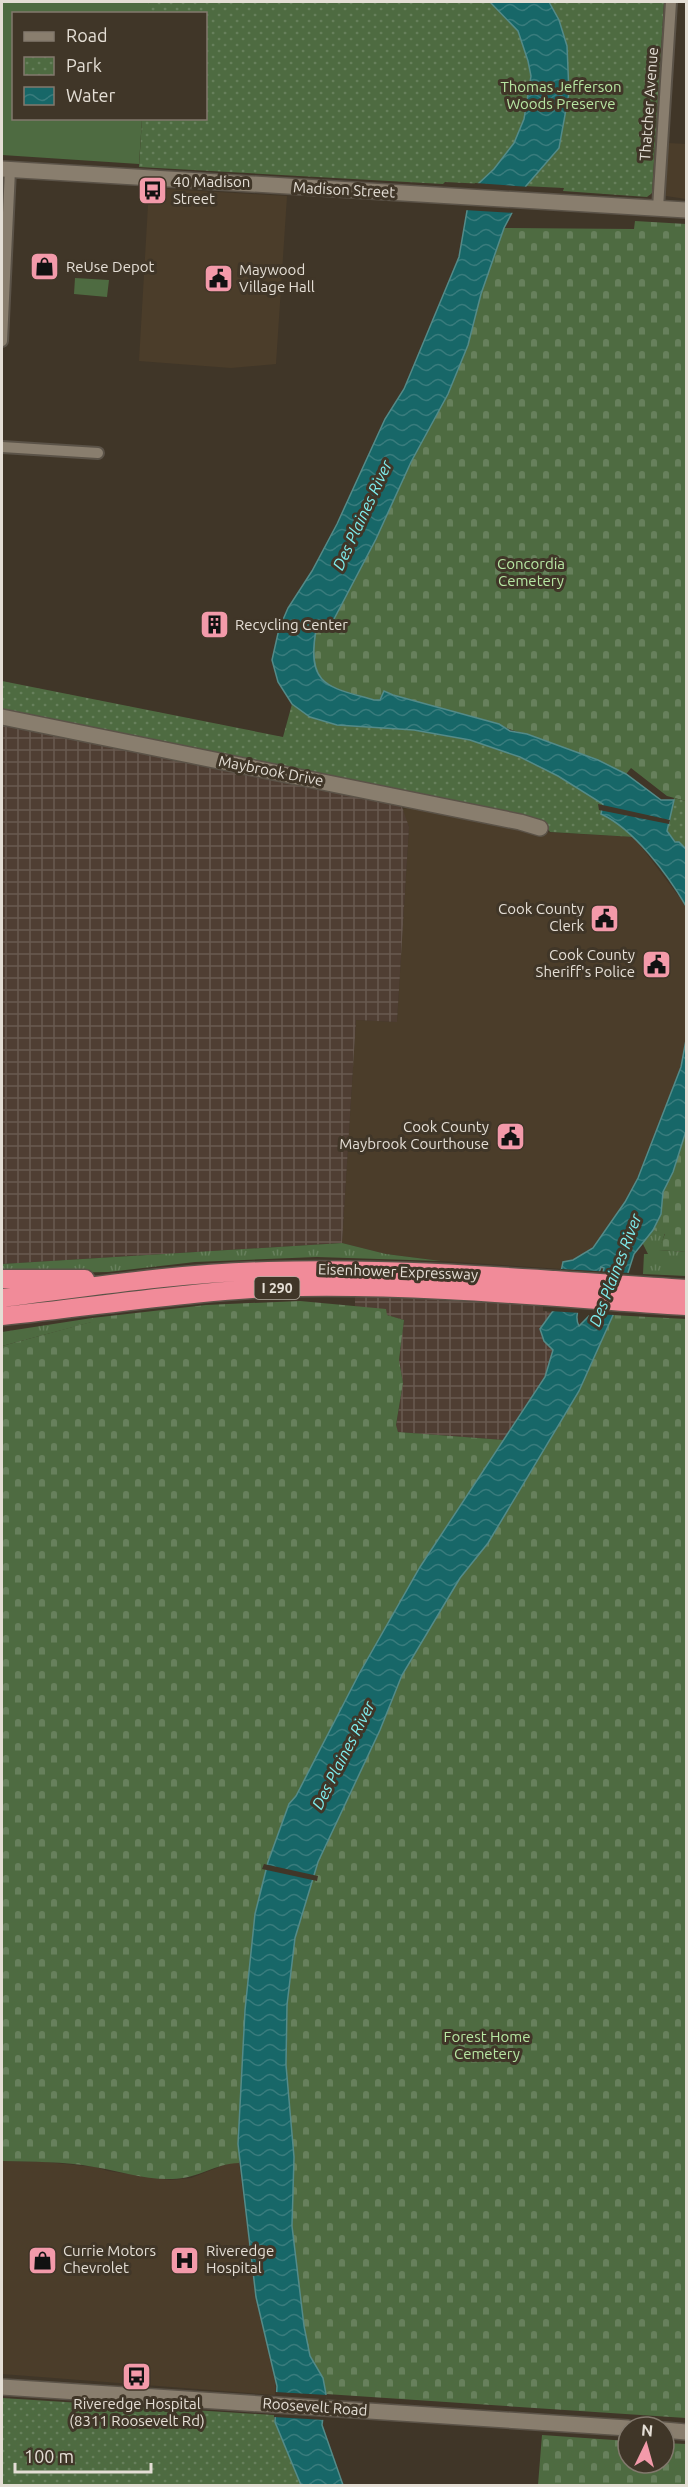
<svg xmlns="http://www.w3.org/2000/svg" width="688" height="2487" viewBox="0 0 688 2487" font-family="Ubuntu,sans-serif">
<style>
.built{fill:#4b3d2a}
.industrial{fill:url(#industrial-grid)}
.grass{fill:url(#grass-tufts)}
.cemetery{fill:url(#cemetery-stones)}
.park{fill:url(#park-dots)}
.garden{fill:#4e6b41}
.water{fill:url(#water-waves);stroke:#548b89;stroke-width:1.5;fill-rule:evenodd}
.pier{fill:#403628}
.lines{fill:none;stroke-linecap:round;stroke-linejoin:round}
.street-casing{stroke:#5b5348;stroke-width:14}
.secondary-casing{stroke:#5b5348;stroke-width:18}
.highway-casing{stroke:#5b5348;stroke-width:21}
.street{stroke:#897e6e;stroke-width:10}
.secondary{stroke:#897e6e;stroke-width:15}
.highway{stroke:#f18b99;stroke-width:18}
.labels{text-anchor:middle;stroke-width:6;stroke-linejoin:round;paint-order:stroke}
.shield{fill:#403628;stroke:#b3aca1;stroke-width:1.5}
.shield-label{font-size:14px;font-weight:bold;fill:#e4ded5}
.park-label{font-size:15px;fill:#b7e6a2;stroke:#403628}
.street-label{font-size:15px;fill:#e4ded5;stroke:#403628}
.poi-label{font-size:15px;fill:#e4ded5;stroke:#403628;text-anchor:start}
.water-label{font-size:16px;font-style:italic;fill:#7eedee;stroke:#403628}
</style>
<defs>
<pattern id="industrial-grid" width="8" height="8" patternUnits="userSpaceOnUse" patternTransform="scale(1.5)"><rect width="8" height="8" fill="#4f3e33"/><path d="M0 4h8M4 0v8" fill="none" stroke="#685950"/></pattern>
<pattern id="grass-tufts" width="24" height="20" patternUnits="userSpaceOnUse" patternTransform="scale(1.5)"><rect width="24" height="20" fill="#4e6b41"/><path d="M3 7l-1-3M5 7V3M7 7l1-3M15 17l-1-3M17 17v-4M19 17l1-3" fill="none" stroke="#67805c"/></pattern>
<pattern id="cemetery-stones" width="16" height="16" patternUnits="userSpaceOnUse" patternTransform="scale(1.5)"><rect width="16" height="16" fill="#4e6b41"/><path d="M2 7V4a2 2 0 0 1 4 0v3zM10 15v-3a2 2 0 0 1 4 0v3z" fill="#67805c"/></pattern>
<pattern id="park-dots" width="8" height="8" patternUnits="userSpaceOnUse" patternTransform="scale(1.5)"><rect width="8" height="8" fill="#4e6b41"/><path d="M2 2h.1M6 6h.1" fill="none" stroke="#67805c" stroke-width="1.8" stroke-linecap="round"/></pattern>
<pattern id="water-waves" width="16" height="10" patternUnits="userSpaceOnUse" patternTransform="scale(1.5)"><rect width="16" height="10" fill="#176768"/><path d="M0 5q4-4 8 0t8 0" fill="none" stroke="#397c7d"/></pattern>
</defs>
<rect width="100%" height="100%" fill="#403628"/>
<path class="built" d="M668,143L686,144V199L666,196Z
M149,188L287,196L276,364L231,368L139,361Z
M425,805L527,831L634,837L686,906V1040L681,1067L638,1178L625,1202L593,1248L573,1260L563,1262L562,1269L441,1261L386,1254L342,1243L356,1020L397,1022L409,827L402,809Z
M2,2161L45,2162L96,2167L108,2171L171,2180L191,2178L229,2163H239L256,2297L276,2380L275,2395L2,2374Z"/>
<path class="industrial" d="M2,724L398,804L402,807L409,827L397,1022L356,1020L342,1243L2,1264Z
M355,1296L543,1305V1311L553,1312L540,1329L544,1341L553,1350L545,1377L504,1440L398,1432L396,1426L403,1383L399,1360L404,1320L355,1306Z"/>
<path class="grass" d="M653,1230L665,1233L659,1250L686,1252V1276L643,1274L644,1254H648L642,1242Z
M342,1243L386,1254L441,1261L317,1257L195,1262L108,1272L2,1274V1264Z
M92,1318V1322L2,1346V1332Z"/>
<path class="cemetery" d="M635,221L686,224V801L667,796L631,768L626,774C596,759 565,749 534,737C521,732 510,731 499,724L393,695L385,691L379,700H374C328,686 306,687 316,630L334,619L376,539L411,462L448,394L468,345L481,294L504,228L634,229Z
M686,1131V1252L658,1250L665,1234L653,1230L661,1214L663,1192L673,1172Z
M300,1301L386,1309L387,1315L404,1320L399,1360L403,1383L396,1425L398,1432L504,1440L420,1567L359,1674L296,1796L289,1804L268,1862L255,1914L245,2010L239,2163C216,2163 198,2179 172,2179C145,2180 120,2171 94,2167C64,2161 32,2162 2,2161V1346L91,1322L92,1318L206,1305Z
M612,1315L686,1319V2418L326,2394L323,2378L310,2356L304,2326L292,2226L294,2157L286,2065L287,2005L295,1938L318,1862L380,1730L402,1675L460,1578L488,1543L579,1391Z
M542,2435L628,2441V2463H664V2443L686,2444V2485H538Z"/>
<path class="park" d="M148,2H664L652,193L647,197L563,191L564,188L445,182L443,184L139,167L142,119L206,118V14L148,13Z
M2,681L283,737L292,704L310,717L414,730L470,740L520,757L558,776L603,804L601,814L616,821L634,837L550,832L544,823L2,711Z
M674,798L686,801V849L679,842H676L667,831Z
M2,2398L274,2415L275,2422L301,2485H2Z"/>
<path class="garden" d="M2,2H148V13L14,14V118L142,119L139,164L2,155Z
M75,278L109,280L107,297L74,294Z"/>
<path class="water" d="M490,2H549L559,20L567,46L569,93L559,148L526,186L504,228L481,294L468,345L448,394L411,462L376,539L334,619L316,630C306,687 329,687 374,700H380L384,691L393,695L499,724L510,731L527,734L598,760L626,774L661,800H674L667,831L675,842H679L686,849V906C668,875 634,829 601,814L603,804L558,776L520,757L470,740L414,730L337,725L310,717L292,704L278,682L272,660L279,629L288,608L312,571L337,524L385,419L404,389L459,257L468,205L478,184L494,169L514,143L524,119L531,76L528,61L518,31Z
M686,1040V1131L673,1172L663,1192L661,1214L653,1230L634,1254L618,1304L579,1391L488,1543L460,1578L402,1675L380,1730L318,1862L295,1938L287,2005L286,2065L294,2157L292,2226L304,2326L310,2356L323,2378L326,2394L322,2425L343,2485H301L275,2422L277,2386L256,2297L238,2144L245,2010L255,1914L268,1862L289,1804L296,1796L359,1674L420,1567L545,1377L553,1350L544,1341L540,1329L553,1311L563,1262L573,1260L593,1248L625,1202L638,1178L681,1067ZM601,1267L604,1268L593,1315L589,1316L579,1326C569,1307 597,1284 601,1267Z"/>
<path class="pier" d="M475,183L530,187L515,213L464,210Z
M598,804L670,820L669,824L599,810Z
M561,1269L630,1273L621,1305L615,1315L587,1314L590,1313L599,1277L586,1297L581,1313L549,1311Z
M264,1864L318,1876L317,1881L262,1869Z
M275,2392L327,2395L325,2420L274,2417Z"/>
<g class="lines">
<defs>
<path id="street" d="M658,208L671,2
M2,341L10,170
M2,447L98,453"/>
<path id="secondary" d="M2,169L686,210
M2,717L520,822L540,828
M2,2387L628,2428
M664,2430L686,2432"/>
<path id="highway" d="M2,1279H85
M2,1298C90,1287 179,1273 268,1271C408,1267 547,1280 686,1289
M2,1316C101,1306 200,1289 300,1287C429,1285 558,1298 686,1306"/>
</defs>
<use href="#street" class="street-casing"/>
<use href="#secondary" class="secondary-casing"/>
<use href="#highway" class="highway-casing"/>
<use href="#street" class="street"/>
<use href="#secondary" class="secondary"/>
<use href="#highway" class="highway"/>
</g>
<defs>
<symbol id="bus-square" viewBox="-11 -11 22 22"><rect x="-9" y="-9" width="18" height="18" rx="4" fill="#f39aaa" stroke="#403628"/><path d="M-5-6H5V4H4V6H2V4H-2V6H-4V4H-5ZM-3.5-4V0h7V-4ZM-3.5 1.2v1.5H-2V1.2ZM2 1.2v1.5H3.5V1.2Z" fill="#111"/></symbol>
<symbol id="shop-square" viewBox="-11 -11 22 22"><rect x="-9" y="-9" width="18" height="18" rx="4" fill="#f39aaa" stroke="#403628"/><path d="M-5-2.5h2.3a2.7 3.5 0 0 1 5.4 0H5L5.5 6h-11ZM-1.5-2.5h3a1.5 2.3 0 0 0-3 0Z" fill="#111"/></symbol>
<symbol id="civic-square" viewBox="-11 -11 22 22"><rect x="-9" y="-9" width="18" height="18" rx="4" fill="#f39aaa" stroke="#403628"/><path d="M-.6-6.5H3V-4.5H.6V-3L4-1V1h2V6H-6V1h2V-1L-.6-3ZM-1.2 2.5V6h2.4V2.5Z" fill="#111"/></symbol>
<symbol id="building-square" viewBox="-11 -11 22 22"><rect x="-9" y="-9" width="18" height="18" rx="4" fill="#f39aaa" stroke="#403628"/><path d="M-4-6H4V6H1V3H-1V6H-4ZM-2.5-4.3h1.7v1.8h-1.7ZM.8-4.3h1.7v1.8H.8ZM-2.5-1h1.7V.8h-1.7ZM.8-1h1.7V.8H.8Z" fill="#111"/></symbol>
<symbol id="hospital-square" viewBox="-11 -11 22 22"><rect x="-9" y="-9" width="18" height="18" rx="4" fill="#f39aaa" stroke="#403628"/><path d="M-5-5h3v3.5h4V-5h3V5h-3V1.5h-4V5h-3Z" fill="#111"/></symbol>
</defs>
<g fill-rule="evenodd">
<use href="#bus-square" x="136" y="174" width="33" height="33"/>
<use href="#shop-square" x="28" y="250" width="33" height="33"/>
<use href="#civic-square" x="202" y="262" width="33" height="33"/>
<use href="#building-square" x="198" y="608" width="33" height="33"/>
<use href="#civic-square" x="588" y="902" width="33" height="33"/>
<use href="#civic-square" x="640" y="948" width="33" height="33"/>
<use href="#civic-square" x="494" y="1120" width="33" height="33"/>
<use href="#shop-square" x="26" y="2244" width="33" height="33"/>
<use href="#hospital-square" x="168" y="2244" width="33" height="33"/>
<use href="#bus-square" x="120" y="2360" width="33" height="33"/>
</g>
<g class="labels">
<rect class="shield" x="254.5" y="1277" width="45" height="22" rx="4.5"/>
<g class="shield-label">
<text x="277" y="1293">I 290</text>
</g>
<g class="park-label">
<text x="561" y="92">Thomas Jefferson<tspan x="561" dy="17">Woods Preserve</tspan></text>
<text x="531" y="569">Concordia<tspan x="531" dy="17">Cemetery</tspan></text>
<text x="487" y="2042">Forest Home<tspan x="487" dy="17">Cemetery</tspan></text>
</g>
<g class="street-label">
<text transform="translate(649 104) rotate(-86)" y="5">Thatcher Avenue</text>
<text transform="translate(344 190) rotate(3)" y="5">Madison Street</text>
<text transform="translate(271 771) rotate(11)" y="5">Maybrook Drive</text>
<text transform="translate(398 1272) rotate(2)" y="5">Eisenhower Expressway</text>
<text transform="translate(315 2407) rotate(4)" y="5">Roosevelt Road</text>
</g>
<g class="poi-label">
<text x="173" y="187">40 Madison<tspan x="173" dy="17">Street</tspan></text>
<text x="66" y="272">ReUse Depot</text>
<text x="239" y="275">Maywood<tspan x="239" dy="17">Village Hall</tspan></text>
<text x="235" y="630">Recycling Center</text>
<text x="584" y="914" text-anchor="end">Cook County<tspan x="584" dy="17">Clerk</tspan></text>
<text x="635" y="960" text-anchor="end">Cook County<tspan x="635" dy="17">Sheriff's Police</tspan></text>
<text x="489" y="1132" text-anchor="end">Cook County<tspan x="489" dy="17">Maybrook Courthouse</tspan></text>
<text x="63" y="2256">Currie Motors<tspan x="63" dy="17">Chevrolet</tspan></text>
<text x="206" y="2256">Riveredge<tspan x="206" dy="17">Hospital</tspan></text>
<text x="137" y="2409" text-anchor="middle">Riveredge Hospital<tspan x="137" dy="17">(8311 Roosevelt Rd)</tspan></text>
</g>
<g class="water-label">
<text transform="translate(362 515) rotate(-65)" y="6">Des Plaines River</text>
<text transform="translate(615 1270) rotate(-69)" y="6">Des Plaines River</text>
<text transform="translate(343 1755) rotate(-63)" y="6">Des Plaines River</text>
</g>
</g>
<rect width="688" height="2487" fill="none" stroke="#e4ded5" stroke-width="6"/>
<rect x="12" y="12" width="195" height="108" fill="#403628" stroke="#82796d" stroke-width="1.5"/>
<rect x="24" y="32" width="30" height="9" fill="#897e6e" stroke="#82796d" stroke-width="1.5"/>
<text x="66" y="42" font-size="18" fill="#e4ded5">Road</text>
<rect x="24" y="57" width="30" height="18" fill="url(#park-dots)" stroke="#82796d" stroke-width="1.5"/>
<text x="66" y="72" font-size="18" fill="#e4ded5">Park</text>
<rect x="24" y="87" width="30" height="18" fill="url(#water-waves)" stroke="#82796d" stroke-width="1.5"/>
<text x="66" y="102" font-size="18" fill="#e4ded5">Water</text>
<g transform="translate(646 2445) rotate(5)"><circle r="28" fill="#403628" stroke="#82796d" stroke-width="1.5"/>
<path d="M0-4.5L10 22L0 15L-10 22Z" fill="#f39aaa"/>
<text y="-9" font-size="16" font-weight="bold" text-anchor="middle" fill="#e4ded5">N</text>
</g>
<path d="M15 2463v9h136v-9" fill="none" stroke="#e4ded5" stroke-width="3"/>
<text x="24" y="2463" font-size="18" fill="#e4ded5" stroke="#403628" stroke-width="4.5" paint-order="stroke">100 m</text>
</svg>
